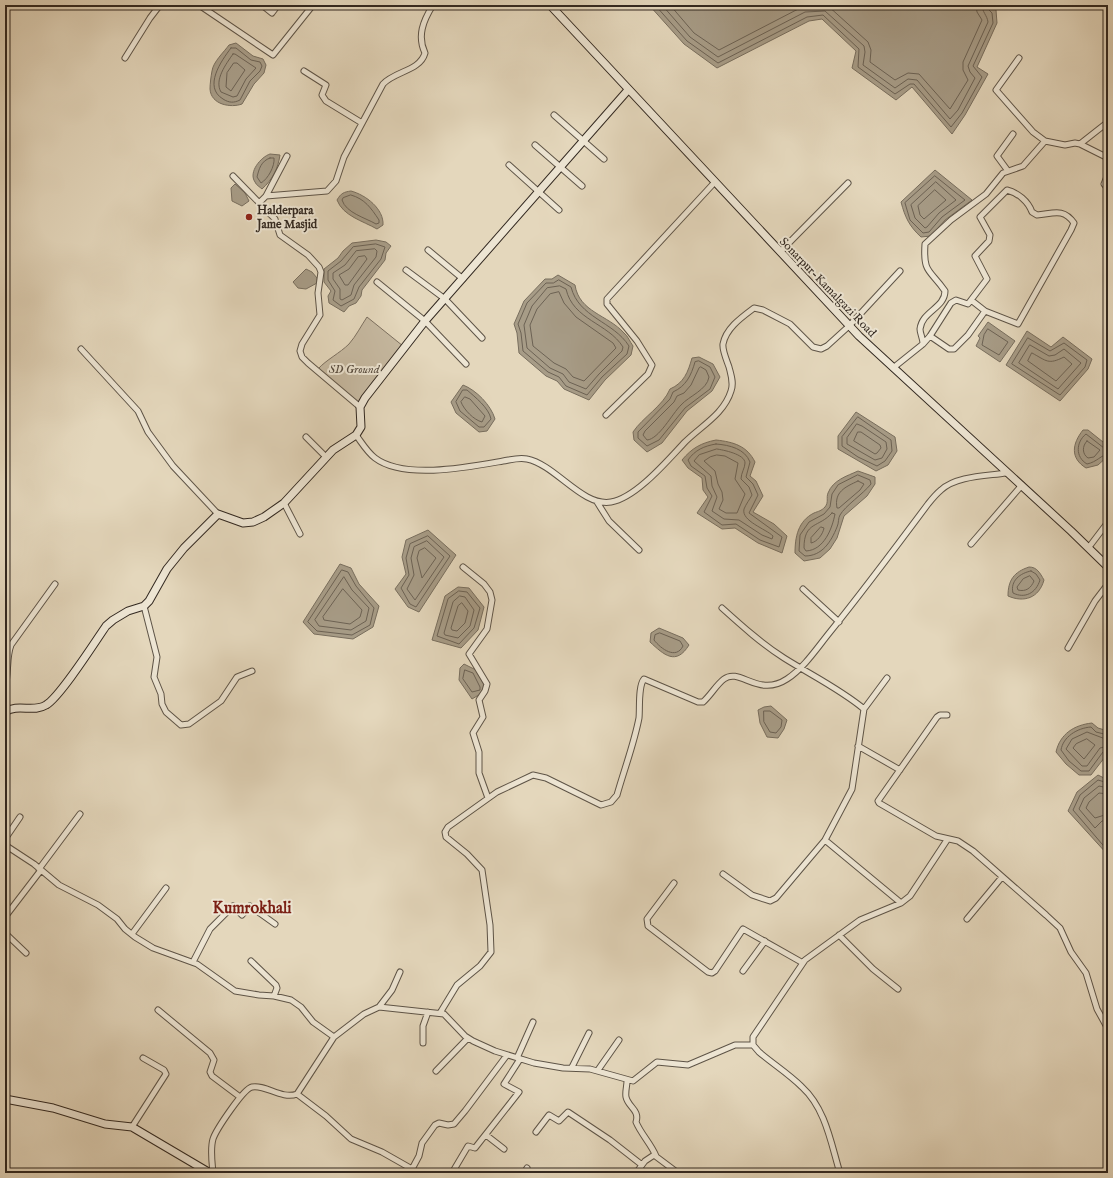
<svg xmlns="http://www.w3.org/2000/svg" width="1113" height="1178" viewBox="0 0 1113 1178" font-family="'IM FELL English',serif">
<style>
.green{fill:#c6b9a1;stroke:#7c7060}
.water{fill:#a79c87;stroke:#786e5e}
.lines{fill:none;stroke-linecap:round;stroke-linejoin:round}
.shore{stroke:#6c6254;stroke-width:1}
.street-casing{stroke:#5e5447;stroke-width:7}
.secondary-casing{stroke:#322820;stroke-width:9}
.street{stroke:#ede5d3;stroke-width:5}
.secondary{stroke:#ede5d3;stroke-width:7}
.poi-dot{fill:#8f2418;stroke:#ede5d3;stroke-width:1.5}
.labels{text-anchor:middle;stroke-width:4;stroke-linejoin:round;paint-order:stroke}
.poi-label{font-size:12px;font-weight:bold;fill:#322820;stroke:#ede5d3;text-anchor:start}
.street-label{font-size:12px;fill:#322820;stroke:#ede5d3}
.park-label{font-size:12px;font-style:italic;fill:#574c40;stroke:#ede5d3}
.district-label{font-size:16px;font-weight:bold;fill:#7a1f14;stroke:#ede5d3}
</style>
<rect width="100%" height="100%" fill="#e4d7bc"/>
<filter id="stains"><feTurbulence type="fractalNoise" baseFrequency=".005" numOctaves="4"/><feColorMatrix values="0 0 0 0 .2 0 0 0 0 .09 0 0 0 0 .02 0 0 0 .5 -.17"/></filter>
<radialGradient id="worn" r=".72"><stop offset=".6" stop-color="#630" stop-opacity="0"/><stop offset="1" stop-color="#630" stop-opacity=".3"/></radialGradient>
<path class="green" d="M367,317L403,346L359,403L318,369C326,360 340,353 349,344C356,336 361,326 367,317Z"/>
<path class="water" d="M649,5H989L996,10L997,23L977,67L988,74L965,115L952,134L912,87L896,100L852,68L856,51L822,19L809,21L717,68L684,44Z
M236,43L253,56L263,59L266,65L264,73L254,84L242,104C231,108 211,105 210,89C210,84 211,76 212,71C213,62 224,52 229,45Z
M270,154L280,155C278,169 272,180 262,189C260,187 256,185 255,182C248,172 261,157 270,154Z
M935,170L972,200L945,220L931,236L921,237C909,226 905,217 901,202Z
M235,184L245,193L249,201L242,206L232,201L231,188Z
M351,191C366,195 384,209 383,225L377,229C363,221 343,216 337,200C341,193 344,192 351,191Z
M376,240L386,242L391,246L386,253L385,260L362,290L361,296L356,303L349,306L344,312L329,303L328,296L331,291L324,282V269L338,258L343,251L352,243Z
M306,269L312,272L317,278V283L306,289L298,288L293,282Z
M558,275L575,285C579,312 608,315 624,333C628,336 630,342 633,346L631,355L605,380L589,400L564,389L557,381L546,376L519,353L517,333L514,324L524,301L545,279H552Z
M988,322L1015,341L1000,362L976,346L980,338L978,336Z
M1027,331L1051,347L1063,337L1092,359L1088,369L1060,401L1006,365Z
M699,357L713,364L720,377L712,391L687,411L662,443L647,452L634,440L633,432C643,417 663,406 670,389C684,383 688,372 692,358Z
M463,385C476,390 491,405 495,419L487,431L479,432L456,413L451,402Z
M856,412L895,437L897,451L888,465L876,471L838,449V436Z
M1083,430H1088L1108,446V456L1098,465L1086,468C1070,458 1072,444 1083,430Z
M716,440C734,442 747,446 755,462L750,476L756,481L763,496L753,512L774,524L787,536L782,553L758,543L735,528L722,529L697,513L708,497L703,490L702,478L688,468L682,460C692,448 701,443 716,440Z
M858,471L875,477V484L867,496L844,516L837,538L830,549L820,558L804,561L795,553C795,537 798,521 814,513C819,511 821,511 825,507C829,502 826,498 828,493C833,480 847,476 858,471Z
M428,530L456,555L419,612L408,607L395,589L406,574L402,557L406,540Z
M340,564L351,568L359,584L379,606L373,627L353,639L314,634L303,622Z
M1029,567C1037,567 1040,573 1044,580C1039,598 1024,603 1008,596C1008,580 1014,572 1029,567Z
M458,587L469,588L484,607L478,630L461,648L432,640L445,596Z
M659,628L683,638L689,645C676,666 664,655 650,642L651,633Z
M464,664L476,670L487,690L472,699L459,680L460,668Z
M771,706L787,720L784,729L778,738L767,737L760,723L758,710L764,707Z
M1092,723L1098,728L1108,731V753L1091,775H1079L1066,764L1056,752C1060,734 1074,725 1092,723Z
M1098,775L1108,780V826L1105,830L1108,833V855L1068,811L1077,792Z"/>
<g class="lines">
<path class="shore" d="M655,5L687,41L718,63L807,17L823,15L859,49L858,67L895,94L910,84H914L951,127L962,113L982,77L973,66L993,23L992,13L988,9L987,5
M662,5L690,37L718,57L805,12L825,11L864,46L865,52L863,65L895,88L908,79L917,80L950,119L958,110L975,78L970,72L968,66L988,22C987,15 982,12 982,5
M670,5L694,33L719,50L802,7L812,5
M827,5L868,42L871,50L870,62L895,80L908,73L919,74L950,109L968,80L963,70V62L982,20L977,12L976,5
M231,48H236L251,60L260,62L262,66L260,71L250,81L240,100C234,103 229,103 223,99C203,87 221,61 231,48Z
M233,54H235L256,68L246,79L237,96L233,97L221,92C214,80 226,64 233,54Z
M234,63H237L245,70L231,91L226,87L227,73Z
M270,158H274C275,166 268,179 261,183L257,177C259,169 261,161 270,158Z
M935,176L965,200L942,217L929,232L923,233L910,220L905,203Z
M936,182L956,200L939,213L927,227L925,228L915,218L911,205Z
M935,190L946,200L924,219L920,215L918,206Z
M351,195C365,199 371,208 379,220V223L376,224C366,218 346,213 342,200L343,198Z
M376,244L385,247L381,259L359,287L354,299L341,306L333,300L335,291L328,280V271L341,261L353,247Z
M375,249L377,251L376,257L354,285L351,295L342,300L340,299V289L333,279V273L345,265L356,251Z
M365,256L367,259L348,285H345L339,275L349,269L358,257Z
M559,280L571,287C579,318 613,321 629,346L627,354L602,377L587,395L566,386L559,377L548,372L523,351L521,333L518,324L527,303L546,283H553Z
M560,286L566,289C573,320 608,323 623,347L622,351L599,374L586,389L569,382L563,374L550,368L527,348L524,325L532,306L547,288Z
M559,292L564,303L576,317L613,343L616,348L584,381L573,377L566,369L554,363L533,346L530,325L537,309L550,294Z
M988,329L1008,342L999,355L982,345L984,335Z
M1028,338L1050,351L1064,343L1087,360L1085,367L1060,395L1012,364Z
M1030,345L1049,356L1055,355L1064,349L1081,363L1058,389L1019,363Z
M1032,353C1047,361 1048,365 1064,357L1072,364L1056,381L1028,361Z
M699,361L710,367L715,377L710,389L685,408L659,440L647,446L638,438V432L670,399L673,392C686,386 691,376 695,362Z
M701,367L706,370L709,377C707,390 689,396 681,405C672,414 659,439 647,440L643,435L645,431L674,402L677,396L684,393L691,385L699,368Z
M463,390H467C475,397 489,408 491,419L484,427H479L460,411L456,402Z
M465,397L470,399L485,416L482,422C474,420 464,410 461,402Z
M858,417L891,440L892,451L885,461L877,466L858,457L842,446V437Z
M857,424L862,426L886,442L887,449L882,458L875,460L847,444V438Z
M858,432H861L880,445L881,448L877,453L875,454L854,441Z
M1087,441L1100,450L1094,457L1088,458C1082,454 1082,446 1087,441Z
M716,444C730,445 745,449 750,462L746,477L753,484L758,495L749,513L782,537L779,547L760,540L736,524L722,525L704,512L712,496L707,488L705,476L691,466L688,460C695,450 704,446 716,444Z
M1108,448H1104L1086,434C1076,442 1075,457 1087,464C1097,462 1101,455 1108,454
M717,449C723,450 745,454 745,463C745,468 741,473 741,479L749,487L752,495C750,499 746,504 744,509C741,521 766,529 773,536L772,539L762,535L739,520L724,519L712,511L717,497L712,486L711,476L694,461L699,455Z
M717,455L725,456L738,463L735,479L745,494L737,513H726L719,509L723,500L722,492L718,484L715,471L704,461L710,457Z
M858,475L870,480L871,484C863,494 845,506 840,515C838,518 839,523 837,527C831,542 822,556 805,556L799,551L800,535L809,522L824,514L830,507L832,494L838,485Z
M858,481L864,484L860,490L839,508H837C834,492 845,487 858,481Z
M832,513L835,514C832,529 824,550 806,551L804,548C804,521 819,528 832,513Z
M821,527L824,528C823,534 817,542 811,543V538Z
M428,536L450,556L416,607L410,604L401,588L409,575L406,558L410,544Z
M427,541L444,557L415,600L407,589L414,575L411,558L414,547Z
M425,548L436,558L422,578L417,558L419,551Z
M342,570L348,572L356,586L374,608L370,625L352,635L317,631L308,622Z
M1031,571L1036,574L1040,580C1036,593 1025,599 1013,593C1010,581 1020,573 1031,571Z
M1030,576L1034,581C1031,588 1026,592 1018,590L1017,587L1023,579Z
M344,577L352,590L369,608L366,621L351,630L319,626L315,620Z
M343,589L362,610L360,617L350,624L324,620L323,617Z
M459,591L467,592L480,608L474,628L459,644L437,636L448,599Z
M460,596L465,597L474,610L470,626L458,638L445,635L444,633L453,602Z
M462,603L468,611L465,623L457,631L452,630L451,628L458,606Z
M660,633L680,641L683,646C676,660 661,649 654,640L655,635Z
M465,670L473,673L480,687V690L472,692L463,679Z
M764,711H770L782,720L781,727L776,733L770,732L764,722Z
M1108,735L1096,732L1091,727C1077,728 1063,737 1061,750L1069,761L1081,771H1089L1103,752L1108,751
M1087,739L1095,745L1084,759L1073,748L1076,744Z
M1108,740L1087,732L1072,739L1066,749L1082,766H1087L1100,748L1108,746
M1108,783L1098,780L1080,795L1073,810L1108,851
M1108,788L1099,786L1084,798L1079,809L1095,828L1102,821L1108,820
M1108,794L1099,793L1089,802L1086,808L1095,818L1108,814"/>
<defs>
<path id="street" d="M199,5L273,55L313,5
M262,5L272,13L278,5
M125,58L150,18L160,5
M1019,58L996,90L1033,132L1045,141L1065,145L1075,143L1080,144L1108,122
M304,71L326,85L322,95L326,101L362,123
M554,115L604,159
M1080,144L1108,158
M535,145L582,186
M509,165L559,210
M1008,171L997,156L1013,134
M1108,174L1104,184L1108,189
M233,176L275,219L280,235L308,255L319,267L321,272L318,293L320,315L302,344L300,351L302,357L308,363L360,407
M266,196L287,156
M259,203L266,196L327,191L336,181L344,157L383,84C395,71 420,71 425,53C417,36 423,21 433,5
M428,250L463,279
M780,252L848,183
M406,270L445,299L482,338
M377,282L425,321L466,364
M971,300L985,311
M923,344L930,336L951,303L956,300L968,304L987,279L975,256L989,241L990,235L980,217L1007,190C1018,193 1028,201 1032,212L1037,215C1052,214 1063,207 1074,223L1071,230L1018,324L985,311L968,335L954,349H949L930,336
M81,349L138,411L148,432L173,466L218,514
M893,368L923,344C923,338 920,334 920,329C922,311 945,308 945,291C930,269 923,274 925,244L951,220L986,194L1003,173L1023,166L1045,141
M606,415L648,374L652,365L637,341L607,304V299L714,183
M356,435C362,443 367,452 375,458C404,480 469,467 503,461C510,460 519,457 527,459C556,465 582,507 611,502C636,498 668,460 685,442C701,426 724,414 731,391C734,383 731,375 729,367C727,361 722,350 723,344C726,328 742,317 754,308L763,310L790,324L813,347L821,349L827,346L849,326L900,271
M306,437L326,457
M597,502L609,521L639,550
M284,503L300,534
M971,544L1022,485
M1089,547L1108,522
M463,567L484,584L490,592L492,600L487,629L469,654L487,684L485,691L479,700L483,717L473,733L479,752V773L488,798
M803,589L839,622
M144,606L157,657L154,677L161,694L162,704L166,712L181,725L189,724L221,701L237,677L252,671
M722,608C742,626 762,644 784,658C811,675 840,689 864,709L852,789L825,840L776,898L770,901L752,895L723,874
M1068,648L1095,601L1108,584
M5,687C9,673 6,658 11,645L55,584
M864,709L887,678
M947,715H940L937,717L878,801L879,803L936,836L958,841L973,851L1046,915L1060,928L1071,952L1086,973L1097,1009L1108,1029
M858,746L900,770
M5,839L20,817
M825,840L901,903
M5,845L34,864L59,885L98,905L117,919L125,929L135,937L153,948L197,964L235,991L259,995L274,996L291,1000L301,1007L313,1022L334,1037
M39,869L80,814
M674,883L647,919L648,926L708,972L712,973L715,971L743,929L803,963
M5,917L41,870
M967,919L1002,877
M5,933L26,953
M132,934L166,888
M839,935L873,969L898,989
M251,961L276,985L277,988L274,996
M193,962L210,929L233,906L242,915L250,906L275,924
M743,971L765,941
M379,1007L392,990L400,972
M158,1010L210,1053L214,1060L210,1072L212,1076L240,1097
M440,1013L457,985L480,966L491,952L490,925L482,870L467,854L446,837L445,832L448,827L497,792L533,775L546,778L601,805L611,802L617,795C624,770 634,744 639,718C640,708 638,686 644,679L698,702H703C711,695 716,685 724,679C740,667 758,698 787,679C804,668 817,648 830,632C864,590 896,547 928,504C932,499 936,494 941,490C956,476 986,476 1006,473
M423,1043V1026L428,1012
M517,1058L533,1022
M572,1067L589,1033
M598,1070L619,1040
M436,1071L468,1038
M627,1081C627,1086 625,1092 626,1097C628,1107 640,1110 636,1122C641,1134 651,1144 656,1156
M297,1094L326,1116L351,1139L382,1152L412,1169V1173
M132,1127L166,1074L164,1070L143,1058
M536,1132L549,1115L559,1121L568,1112L610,1140L642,1165
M486,1135L504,1149
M412,1169L419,1156L422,1143L435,1125L439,1123L448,1125L454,1124L465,1111L507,1055
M213,1173C212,1162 210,1149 213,1139C216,1130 243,1089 252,1087C265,1084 282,1100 297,1094L334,1037L364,1014L379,1007L444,1014L465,1036L473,1041L495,1051L534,1063L563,1068L590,1069L633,1081L657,1062L688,1065L735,1045H753
M452,1173L468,1146L475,1148L519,1092L504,1084L520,1059
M524,1173L527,1168
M636,1173L645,1161L654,1155L678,1173
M840,1173C831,1144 826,1109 802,1087C789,1074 773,1064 759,1052L753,1045V1037L805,960L860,920L901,903L910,896L947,840"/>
<path id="secondary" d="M550,5L859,336L1071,531L1108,567
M5,712C18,703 33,713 46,705C60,697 95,642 106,626L113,620L128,611L144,606L149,601L167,569L184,548L218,514L243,523L253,522L264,517L284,503L333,450L356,435L361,427L360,407L365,398L425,321L628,90
M5,1099L53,1108L105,1124L132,1127L210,1173"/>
</defs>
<use href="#street" class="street-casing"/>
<use href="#secondary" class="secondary-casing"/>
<use href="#street" class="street"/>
<use href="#secondary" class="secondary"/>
</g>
<circle class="poi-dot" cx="249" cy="217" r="4"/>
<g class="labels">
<g class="poi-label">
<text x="257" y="214">Halderpara<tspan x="257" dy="14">Jame Masjid</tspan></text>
</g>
<g class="street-label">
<text transform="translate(828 287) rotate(46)" y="4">Sonarpur-Kamalgazi Road</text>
</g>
<g class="park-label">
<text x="354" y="373">SD Ground</text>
</g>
<g class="district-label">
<text x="252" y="913">Kumrokhali</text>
</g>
</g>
<rect width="1113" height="1178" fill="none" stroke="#e4d7bc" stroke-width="20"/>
<rect x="6" y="6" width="1101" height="1166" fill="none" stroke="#322820" stroke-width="2"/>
<rect x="10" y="10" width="1093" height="1158" fill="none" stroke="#322820"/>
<rect width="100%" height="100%" filter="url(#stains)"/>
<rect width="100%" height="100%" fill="url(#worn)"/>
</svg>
